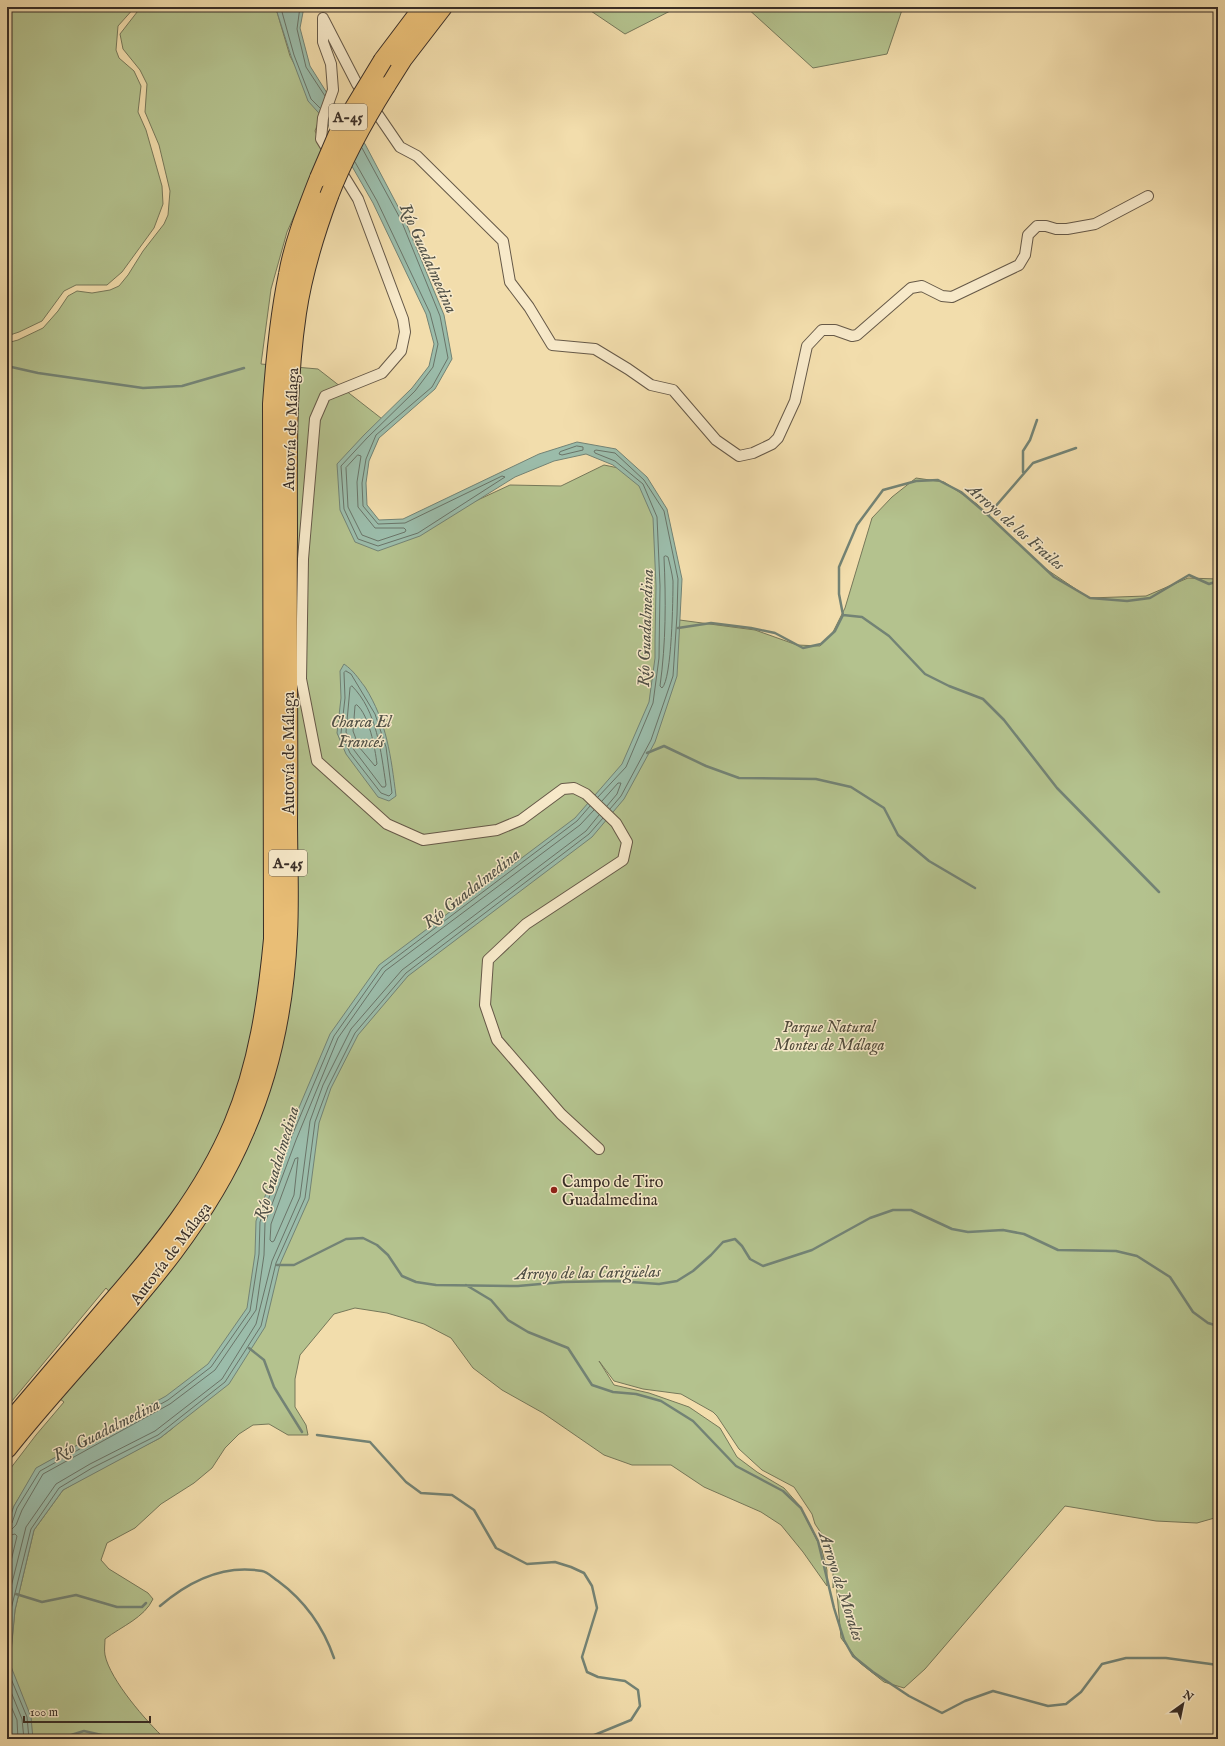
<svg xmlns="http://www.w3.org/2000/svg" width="1225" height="1746" viewBox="0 0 1225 1746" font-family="'IM FELL English',serif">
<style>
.green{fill:#b4c28e;stroke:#76785a}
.water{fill:#9bbcaa;stroke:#738375}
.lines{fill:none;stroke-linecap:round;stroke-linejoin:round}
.shore{stroke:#6a7468;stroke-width:1}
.stream{stroke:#738375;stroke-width:2.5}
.street-casing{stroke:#665948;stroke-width:12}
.highway-casing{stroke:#382d26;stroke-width:20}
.street{stroke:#f7e9c9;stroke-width:10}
.highway{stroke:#e9be76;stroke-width:18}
.highway-bridge-casing{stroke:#382d26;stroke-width:20;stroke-linecap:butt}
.highway-bridge{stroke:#e9be76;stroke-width:18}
.poi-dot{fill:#8f2418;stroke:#f7e9c9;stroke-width:1.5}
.labels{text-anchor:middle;stroke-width:3;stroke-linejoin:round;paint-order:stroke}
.shield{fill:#f7e9c9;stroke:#716557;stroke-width:1}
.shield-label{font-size:15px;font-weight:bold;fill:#382d26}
.street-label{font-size:16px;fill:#382d26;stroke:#f7e9c9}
.park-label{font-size:16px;font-style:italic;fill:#514b3b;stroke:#f7e9c9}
.poi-label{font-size:16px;fill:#382d26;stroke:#f7e9c9;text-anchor:start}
.water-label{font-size:17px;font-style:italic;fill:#515147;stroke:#f7e9c9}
</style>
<rect width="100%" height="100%" fill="#f2ddac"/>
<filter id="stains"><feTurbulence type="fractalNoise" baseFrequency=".005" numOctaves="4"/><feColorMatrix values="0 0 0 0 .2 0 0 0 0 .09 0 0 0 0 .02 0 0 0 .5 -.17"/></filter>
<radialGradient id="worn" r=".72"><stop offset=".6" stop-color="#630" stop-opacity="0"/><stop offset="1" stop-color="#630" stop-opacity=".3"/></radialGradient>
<path class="green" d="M7,7H135L118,26L116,50L119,58L134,71L141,86L138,112L146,130L162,186L163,204L154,228L122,272L107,285H76L64,291L42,321L19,332L7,336Z
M141,7H278L277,12L290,56L321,115L315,131L324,149L287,232L271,289L261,364L318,369L386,422L350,500L386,528L439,518L510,485L561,486L604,465L633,471L647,493L668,554L672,619L755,630L797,645L820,646L833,632L845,608L872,518L892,497L916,478L944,482L977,504L1046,569L1089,598L1146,596L1188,578L1218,579V1517L1197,1523L1156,1521L1065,1506L925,1669L904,1688L884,1682L860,1663L841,1638L836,1582L833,1588V1559L829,1545L815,1524L812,1514L794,1487L762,1470L739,1449L717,1416L713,1412L681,1394L643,1389L614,1381L599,1361L614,1385L649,1393L689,1407L720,1428L737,1457L757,1472L784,1488L799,1505L822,1550L827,1570V1586L803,1552L781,1525L761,1512L704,1487L671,1465H632L604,1455L543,1413L502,1390L473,1368L451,1338L424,1324L387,1313L355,1308L334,1314L300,1355L295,1379V1407L306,1425L308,1435H288L269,1424L253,1425L239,1434L225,1448L212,1468L194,1483L161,1504L135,1528L107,1543L101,1560L109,1569L148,1593L153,1599C144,1618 122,1626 105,1639C105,1644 104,1650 105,1655C110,1680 147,1722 165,1739H7V1656L10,1660L15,1610L34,1530L63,1490L94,1472L160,1438L173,1428L109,1427L37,1468L14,1506L7,1526V1473L36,1435L64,1402L47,1389L120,1304L106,1288L7,1407V343L18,340L43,328L58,311L68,296L77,291L92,293L110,290L119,286L128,275L143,251L164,224L168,215L170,191L159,145L145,112L147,84L140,70L123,49L120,34Z
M585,7H678L625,34Z
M746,7H903L887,54L813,68Z"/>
<path class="water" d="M278,7H304L300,28L310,66L327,93L365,144L404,218L444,315L452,359L435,389L379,438L369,461L366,483L367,505L379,520L403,519L539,454L577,442L616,449L647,477L667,509L682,579L677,676L655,742L624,799L592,837L408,976L358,1035L331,1088L319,1123L309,1199L280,1264L265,1327L229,1384L160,1438L63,1490L34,1530L15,1610L10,1664L31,1717L33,1739H7V1526L14,1506L36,1468L166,1396L208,1364L247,1308L255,1254L256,1221L287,1136L330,1034L379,965L575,818L622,764L649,702L655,658V640L656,586L653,518L639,486L613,465L586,454L554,461L515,477L420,536L378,551L355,542L340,510L337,464L364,435L412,388L429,366L434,344L426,314L373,203L326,121L308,101L291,56L277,12Z
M344,664C354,671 358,678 365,687C387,722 391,757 396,796L389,801L378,797L346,754L337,733L341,698L340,671Z"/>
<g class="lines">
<path class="shore" d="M282,7V12L294,55L311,99L320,108
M300,7L297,29L306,67L325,96
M355,162L377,201L430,313L438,344L433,367L415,391L367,438L341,466L344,509L358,539L378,546L418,533L505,477L502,476L405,523L378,524L363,506L362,483L366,459L376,435L432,387L448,358L440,316L401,220L362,148
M577,446L583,447V450L562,455L559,454L560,452Z
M358,455L361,456L357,482L358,507L375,528H404L406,530L405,532L378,541L362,535L348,507L346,468Z
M666,556L668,557C670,565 672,573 673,581C673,598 672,679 662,688L660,686C666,643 666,600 664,557Z
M346,671L351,674L375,714L386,747L392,793L389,796L381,793L350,753L341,733L345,698L344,673Z
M352,686C377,711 381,752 386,785L385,787H382L354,750L346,732L350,688Z
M357,705C369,715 375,748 377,764L375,766L359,747L353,731L355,706Z
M598,797L626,767L653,703L659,658L660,586L657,517L643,484L615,461L595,453L594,451L596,450L615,453L644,480L664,511L678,579L677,615L673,676L651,740L621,796L610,809
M602,801L618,783H621L617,794L607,806
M298,1158L294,1195L274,1241L272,1242L270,1240L271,1224L295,1159Z
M7,1525L12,1523L17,1508L40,1471L168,1400L211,1367L250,1311L259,1254L260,1222L291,1138L334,1036L382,968L577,821L590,806
M7,1530L12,1529L16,1525L22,1510L43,1474L170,1404L215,1370L256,1310L264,1255L265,1223L296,1140L338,1038L385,971L580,825L594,810
M7,1536L15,1534L17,1536L7,1578
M7,1603L26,1527L56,1484L90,1464L155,1431L222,1379L256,1324L272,1261L300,1197L310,1121L323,1085L351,1029L402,970L586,831L599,815
M7,1648L11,1609L31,1529L59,1488L92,1468L158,1435L225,1382L261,1326L276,1263L305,1198L315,1122L328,1087L355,1033L406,973L589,834L603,818
M7,1669L27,1717L29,1739
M7,1682L22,1719L24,1739
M7,1697L17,1720L18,1739"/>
<path class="stream" d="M7,366L38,373L143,388L182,386L244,368
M1023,472V451L1030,440L1037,420
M988,515L1033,463L1076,448
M843,615L862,617L889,636L925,674L949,686L983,699L1004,720L1057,788L1159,892
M678,628L711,623L751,628L775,633L803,648L821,644L835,631L843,615L839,594V567L857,525L883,490L916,481L938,480L961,492L988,515L1054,577L1090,598L1127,601L1150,598L1189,575L1209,584L1218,581
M647,753L664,746L706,766L739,778L816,779L851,787L884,808L898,835L929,861L975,888
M277,1265H294L346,1239L363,1238L377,1245L388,1255L402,1276L416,1282L436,1285L518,1286L563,1282L617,1281L659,1284L677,1281L693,1271L711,1255L723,1242L735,1239L742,1246L750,1259L763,1266L812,1250L870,1218L893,1210H911L952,1229L968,1232L1003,1230L1024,1234L1058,1250L1116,1251L1137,1256L1170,1277L1193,1312L1208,1323L1218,1326
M466,1285L491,1300L508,1320L528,1332L568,1348L592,1385L613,1392L636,1394L661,1401L693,1421L736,1466L783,1491L801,1508L818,1541L834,1608L844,1640L853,1656L873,1672L909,1696L942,1713L965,1701L993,1691L1048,1706L1066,1704L1081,1692L1102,1664L1126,1658H1166L1218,1665
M249,1348L264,1360L274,1387L302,1432
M317,1435L370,1442L406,1482L421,1493L452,1495L474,1510L496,1548L527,1564L555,1562L571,1567L584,1573L592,1586L597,1608L582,1657L587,1672L598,1677L625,1681L638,1690L640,1706L631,1720L592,1736L590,1739
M16,1594L42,1602L76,1595L117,1607H142L146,1603
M160,1606C188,1582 223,1564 262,1571C268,1572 273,1578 278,1581C305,1601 323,1626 334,1658
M58,1739L84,1731L119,1739"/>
<defs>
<path id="street" d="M323,18V42L331,64L333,90L323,118L321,139L358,199L403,319L405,332L401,351L382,373L325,396L315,419L303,559L301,679L317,761L387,824L423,840L497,830L521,820L563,789L574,788L586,794L616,823L627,842L623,860L526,924L488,960L485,1005L497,1040L561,1114L599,1149
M324,20L357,84L400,147L417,156L503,241L510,282L529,307L552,345L595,349L628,369L651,385L673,390L716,440L739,456L753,453L772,444L778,438L795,401L807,346L822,330H835L852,336L857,335L911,288L922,286L942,296L952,297L1019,265L1025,255L1028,235L1037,226H1046L1056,229H1067L1095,224L1148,196"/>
<path id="highway" d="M383,60L423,7
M386,86L403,59L443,7
M7,1425C41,1385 75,1345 109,1305C158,1249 204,1193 233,1124C258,1065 267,1002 273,939L272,404C275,361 279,317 288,274C294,241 307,209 319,178
M7,1449C89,1345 193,1255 245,1131C272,1069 285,1002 288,934C290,896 288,858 288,820C289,725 287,630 288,536C288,461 286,387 297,313C303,272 315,234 329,196"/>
</defs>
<use href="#street" class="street-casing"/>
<use href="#highway" class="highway-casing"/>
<use href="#street" class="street"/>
<use href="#highway" class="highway"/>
<defs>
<path id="highway-bridge" d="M319,178L337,136L383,60
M329,196C344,157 364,121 386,86"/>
</defs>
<use href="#highway-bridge" class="highway-bridge-casing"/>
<use href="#highway-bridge" class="highway-bridge"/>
</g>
<circle class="poi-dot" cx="554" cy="1190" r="4"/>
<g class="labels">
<g class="shield">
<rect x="329" y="104" width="38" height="26" rx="3"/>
<rect x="269" y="850" width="38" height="26" rx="3"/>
</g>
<g class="shield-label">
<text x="348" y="122">A-45</text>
<text x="288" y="868">A-45</text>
</g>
<g class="street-label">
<text transform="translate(290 429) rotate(-88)" y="6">Autovía de Málaga</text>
<text transform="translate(288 753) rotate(-90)" y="6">Autovía de Málaga</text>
<text transform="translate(170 1253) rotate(-53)" y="6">Autovía de Málaga</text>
</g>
<g class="park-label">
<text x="829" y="1032">Parque Natural<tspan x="829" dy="18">Montes de Málaga</tspan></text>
</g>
<g class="poi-label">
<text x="562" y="1187">Campo de Tiro<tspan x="562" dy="18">Guadalmedina</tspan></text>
</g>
<g class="water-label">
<text transform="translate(429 258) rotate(66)" y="6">Río Guadalmedina</text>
<text transform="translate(1016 526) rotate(41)" y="6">Arroyo de los Frailes</text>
<text transform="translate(645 628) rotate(-88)" y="6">Río Guadalmedina</text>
<text x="361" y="727">Charca El<tspan x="361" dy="20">Francés</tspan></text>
<text transform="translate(471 888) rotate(-38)" y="6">Río Guadalmedina</text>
<text transform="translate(276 1163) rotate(-73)" y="6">Río Guadalmedina</text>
<text transform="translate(588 1272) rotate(-1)" y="6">Arroyo de las Carigüelas</text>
<text transform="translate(106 1429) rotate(-27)" y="6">Río Guadalmedina</text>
<text transform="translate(842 1586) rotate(72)" y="6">Arroyo de Morales</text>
</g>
</g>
<rect width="1225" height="1746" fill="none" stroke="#f2ddac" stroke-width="24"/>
<rect x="8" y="8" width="1209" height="1730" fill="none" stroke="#382d26" stroke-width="2"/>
<rect x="12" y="12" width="1201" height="1722" fill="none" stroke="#382d26"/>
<g transform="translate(1183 1704) rotate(33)" stroke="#f7e9c9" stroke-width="3" paint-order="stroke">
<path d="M0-3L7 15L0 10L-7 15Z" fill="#382d26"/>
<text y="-6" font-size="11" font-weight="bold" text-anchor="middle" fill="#382d26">N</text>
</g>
<path d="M24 1716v6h126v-6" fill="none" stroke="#382d26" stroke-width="2"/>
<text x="30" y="1716" font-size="12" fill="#382d26" stroke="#f7e9c9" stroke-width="3" paint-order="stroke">100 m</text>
<rect width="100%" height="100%" filter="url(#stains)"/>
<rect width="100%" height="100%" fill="url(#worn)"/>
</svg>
